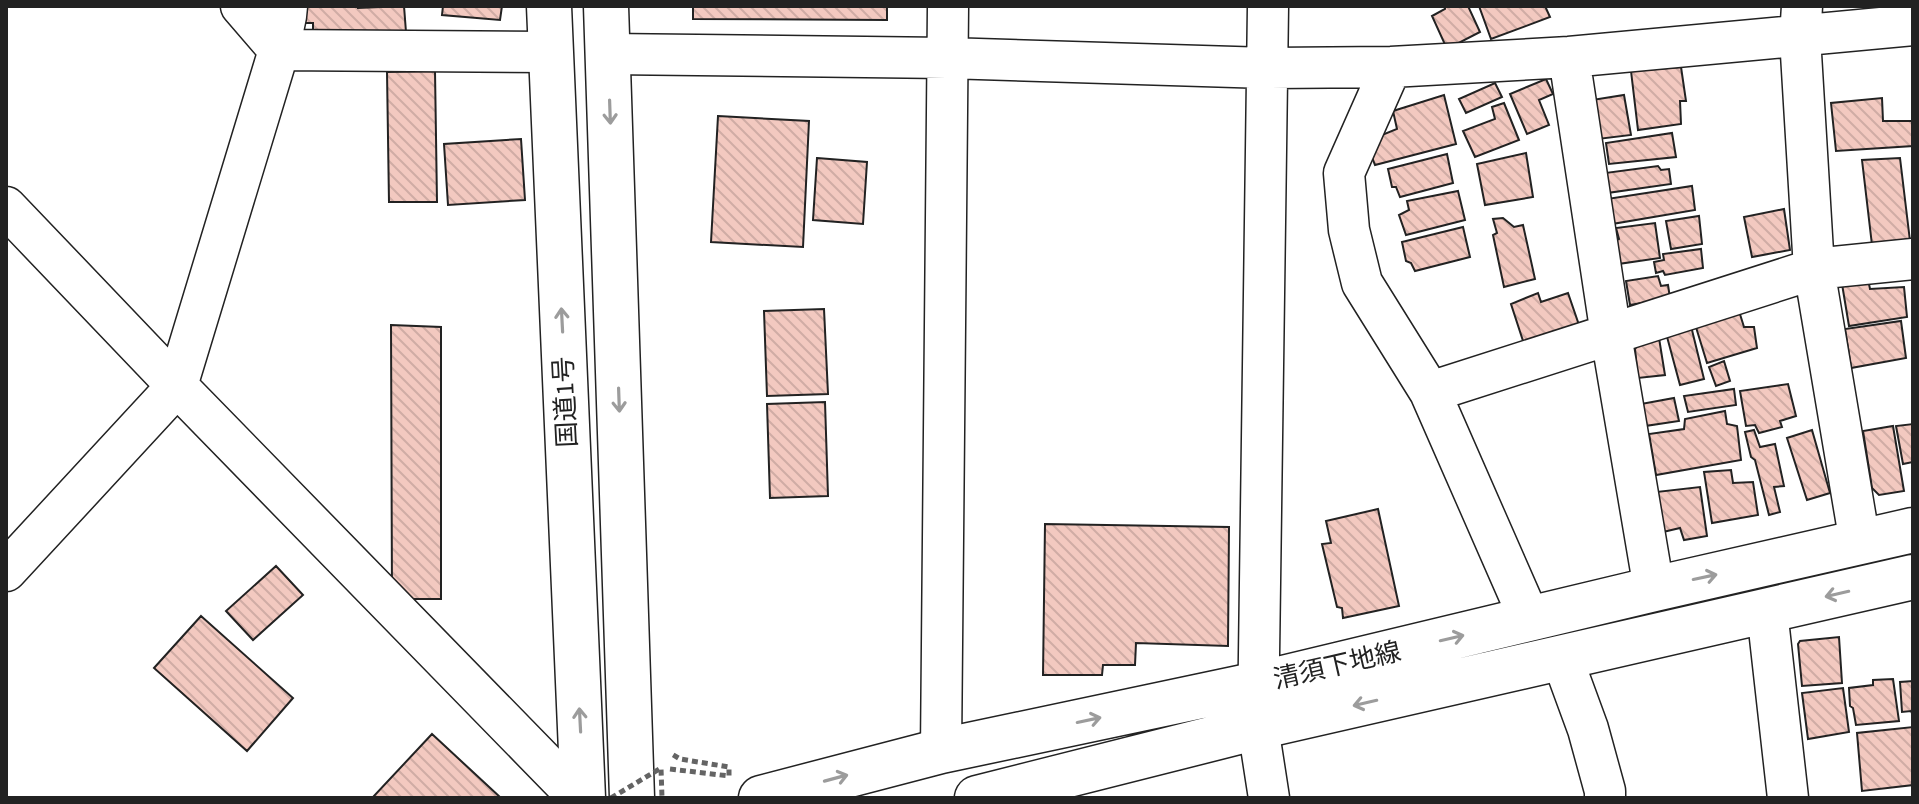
<svg xmlns="http://www.w3.org/2000/svg" width="1919" height="804" viewBox="0 0 1919 804" font-family="'Source Sans 3','Noto Sans JP',sans-serif">
<style>
.building{fill:url(#building-back-hatch);stroke:#222;stroke-width:2}
.lines{fill:none;stroke-linecap:round;stroke-linejoin:round}
.minor-casing{stroke:#222;stroke-width:43}
.major-casing{stroke:#222;stroke-width:47}
.highway-casing{stroke:#222;stroke-width:47}
.path{stroke:#646464;stroke-width:5;stroke-dasharray:6 4;stroke-linecap:butt}
.minor{stroke:#fff;stroke-width:40}
.major{stroke:#fff;stroke-width:44}
.highway{stroke:#fff;stroke-width:44}
.path-bridge{stroke:#646464;stroke-width:5;stroke-dasharray:6 4;stroke-linecap:butt}
.oneway{stroke:#9c9c9c}
.labels{text-anchor:middle;stroke-width:6;stroke-linejoin:round;paint-order:stroke}
.street-label{font-size:26px;fill:#222;stroke:#fff}
</style>
<defs>
<pattern id="building-back-hatch" width="6" height="6" patternUnits="userSpaceOnUse" patternTransform="scale(2)"><rect width="6" height="6" fill="#f3c9c0"/><path d="M-1 5l2 2M0 0l6 6M5-1l2 2" fill="none" stroke="#d0aca5"/></pattern>
</defs>
<rect width="100%" height="100%" fill="#fff"/>
<path class="building" d="M303,6H358V8L404,6L406,32L313,37V23H304Z
M443,6H502L500,20L442,15Z
M693,6H887V20L693,19Z
M1445,6H1468L1480,32L1447,49L1432,16L1445,9Z
M1479,6H1545L1550,17L1491,39Z
M1681,67L1686,101H1680L1681,124L1638,130L1631,71Z
M435,71L437,202H389L387,72Z
M1546,79L1553,94L1539,100L1549,125L1527,134L1510,94Z
M1495,83L1502,97L1466,113L1459,99Z
M1444,95L1456,144L1375,165L1370,152L1377,137L1397,129L1393,111Z
M1624,95L1631,135L1598,139L1592,100Z
M1882,98L1883,121H1913V146L1836,151L1831,103Z
M1504,103L1519,140L1475,157L1463,131L1495,119L1492,107Z
M718,116L809,121L803,247L711,242Z
M1672,133L1676,157L1609,164L1606,143Z
M521,139L525,200L448,205L444,144Z
M1526,153L1533,197L1485,205L1477,164Z
M1447,154L1453,183L1400,197L1396,187H1392L1388,169Z
M817,158L867,162L863,224L813,220Z
M1900,158L1910,241L1872,245L1862,160Z
M1658,166L1661,170L1669,169L1671,184L1607,193L1605,173Z
M1692,186L1695,210L1612,224L1607,199Z
M1458,191L1465,220L1406,235L1399,215L1409,210L1407,201Z
M1784,209L1790,250L1752,257L1744,217Z
M1699,216L1702,244L1671,249L1666,221Z
M1503,218L1514,227L1523,225L1535,279L1504,287L1493,235L1497,233L1493,219Z
M1655,223L1660,258L1618,264L1614,241L1619,239L1616,228Z
M1463,227L1470,257L1415,271L1411,263L1406,261L1402,242Z
M1701,249L1703,268L1665,275L1663,271L1656,273L1654,262L1664,260L1663,254Z
M1658,276L1661,286L1668,285L1670,298L1630,305L1626,281Z
M1868,279L1870,289L1904,287L1907,317L1849,326L1842,284Z
M1538,293L1541,302L1568,293L1580,328L1525,347L1511,304Z
M824,309L828,394L767,396L764,311Z
M1739,311L1744,327H1754L1757,348L1707,363L1695,324Z
M1901,321L1906,358L1851,368L1845,329Z
M391,325L441,327V599H392Z
M1691,326L1704,379L1680,385L1666,333Z
M1659,338L1665,375L1638,378L1635,349L1642,339Z
M1724,361L1730,381L1716,386L1709,367Z
M1788,384L1796,416L1780,421L1782,427L1759,433L1755,425L1746,426L1740,391Z
M1734,389L1736,405L1688,412L1684,396Z
M1674,398L1679,421L1645,426L1641,404Z
M825,402L828,496L770,498L767,404Z
M1725,411L1727,424L1737,426L1741,460L1656,475L1649,434L1684,429L1685,419Z
M1913,424V462L1903,464L1896,426Z
M1893,426L1904,491L1879,495L1872,488L1863,431Z
M1754,430L1760,447L1775,444L1784,486L1774,487L1780,512L1769,515L1755,460L1751,457L1745,432Z
M1812,430L1830,493L1807,500L1787,438Z
M1731,470L1733,483L1753,482L1758,515L1712,523L1704,472Z
M1700,487L1707,536L1684,540L1680,528L1663,532L1656,492Z
M1378,509L1399,606L1343,618L1342,608L1337,607L1322,544L1331,543L1326,521Z
M1045,524L1229,527L1228,646L1136,643L1135,665H1103L1102,675H1043Z
M276,566L303,595L253,640L226,611Z
M201,616L293,698L247,751L154,668Z
M1839,637L1842,683L1802,686L1798,644L1800,641Z
M1893,679L1899,721L1856,725L1853,708L1850,706L1849,688L1873,685V680Z
M1913,681V716L1911,711L1902,712L1900,682Z
M1843,688L1849,732L1808,739L1802,693Z
M1913,727V785L1862,791L1857,733Z
M432,734L501,798L373,797Z"/>
<g class="lines">
<defs>
<path id="minor" d="M241,6L279,50L550,52
M1268,6L1258,727L1269,798
M1802,6L1800,37L1814,269L1860,543
M608,54L947,58L1267,68L1391,67L1569,57L1913,25
M1569,57L1611,335L1654,589
M1391,67L1344,173L1349,230L1362,283L1430,392L1530,620
M6,207L177,386L579,798
M1430,392L1814,269L1913,259
M6,571L177,386L279,50L286,16L287,6
M1767,611L1788,798
M1562,658L1588,729L1605,791V798
M941,751L948,6"/>
<path id="major" d="M761,798L941,751L1258,684L1654,589L1913,530
M977,798L1258,727L1913,577"/>
<path id="highway" d="M549,6L583,798
M606,6L632,798"/>
</defs>
<use href="#minor" class="minor-casing"/>
<use href="#major" class="major-casing"/>
<use href="#highway" class="highway-casing"/>
<path class="path" d="M670,769L729,776V767L680,759L670,753"/>
<use href="#minor" class="minor"/>
<use href="#major" class="major"/>
<use href="#highway" class="highway"/>
<path class="path-bridge" d="M611,798L661,768L662,798"/>
</g>
<defs><path id="oneway-shaft" d="M-6 0H5M1.5-3L5.5 0L1.5 3" fill="none" stroke-width="1.6" stroke-linecap="round" stroke-linejoin="round" transform="scale(2)"/></defs>
<g class="oneway">
<use href="#oneway-shaft" transform="translate(610 112) rotate(88)"/>
<use href="#oneway-shaft" transform="translate(562 320) rotate(-93)"/>
<use href="#oneway-shaft" transform="translate(619 400) rotate(88)"/>
<use href="#oneway-shaft" transform="translate(1705 577) rotate(-12)"/>
<use href="#oneway-shaft" transform="translate(1837 594) rotate(167)"/>
<use href="#oneway-shaft" transform="translate(1452 638) rotate(-13)"/>
<use href="#oneway-shaft" transform="translate(1365 703) rotate(167)"/>
<use href="#oneway-shaft" transform="translate(580 720) rotate(-93)"/>
<use href="#oneway-shaft" transform="translate(1089 720) rotate(-12)"/>
<use href="#oneway-shaft" transform="translate(836 778) rotate(-15)"/>
</g>
<g class="labels">
<g class="street-label">
<text transform="translate(565 402) rotate(-93)" y="9">国道1号</text>
<text transform="translate(1337 665) rotate(-13)" y="9">清須下地線</text>
</g>
</g>
<rect width="1919" height="804" fill="none" stroke="#222222" stroke-width="16"/>
</svg>
